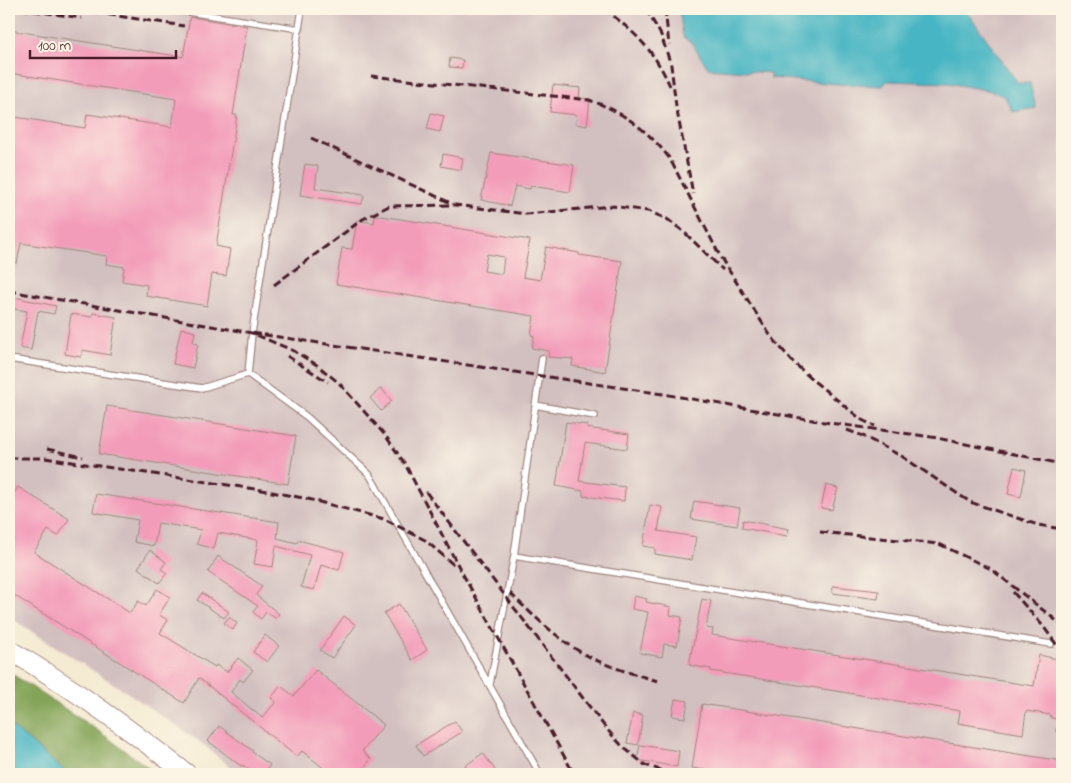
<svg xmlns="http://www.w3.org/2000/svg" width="1071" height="783" viewBox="0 0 1071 783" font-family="'Indie Flower',sans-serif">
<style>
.industrial{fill:#d2bfc0}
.forest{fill:#84a459;stroke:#676242}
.water{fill:#47b5c3;stroke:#486a77}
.building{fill:#f39cb9;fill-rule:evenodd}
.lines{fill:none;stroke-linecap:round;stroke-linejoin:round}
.service-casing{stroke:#a0857f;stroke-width:8}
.trunk-casing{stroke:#a0857f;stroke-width:21}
.service{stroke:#fff;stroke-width:5.5}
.trunk{stroke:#fff;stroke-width:19}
.rail{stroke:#4a1f2b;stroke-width:3;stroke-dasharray:8 4;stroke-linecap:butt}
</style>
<rect width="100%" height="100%" fill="#fcf5e5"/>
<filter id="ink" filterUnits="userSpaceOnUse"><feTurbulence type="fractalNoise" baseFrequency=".02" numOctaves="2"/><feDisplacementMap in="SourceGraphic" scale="10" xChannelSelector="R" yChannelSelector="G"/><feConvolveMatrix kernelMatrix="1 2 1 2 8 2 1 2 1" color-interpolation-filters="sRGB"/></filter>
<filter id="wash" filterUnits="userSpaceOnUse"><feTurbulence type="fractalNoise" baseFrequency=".0096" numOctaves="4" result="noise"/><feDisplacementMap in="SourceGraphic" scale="20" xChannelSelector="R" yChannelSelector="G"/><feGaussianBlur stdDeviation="1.12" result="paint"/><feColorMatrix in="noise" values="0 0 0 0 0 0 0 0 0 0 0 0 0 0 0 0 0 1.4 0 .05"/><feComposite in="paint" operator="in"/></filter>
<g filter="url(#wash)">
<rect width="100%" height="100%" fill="#f5ebd3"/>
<path class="industrial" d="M9,9H1062V774H239L200,742L128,693L9,617Z"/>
<path class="forest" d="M9,672L97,730L157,774H68L9,724Z"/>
<path class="water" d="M679,9H965L1018,83H1030L1036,108L1013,112L1005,97L991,91L948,83L887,81L883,86L837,84L771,78L770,73L708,68L691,42L683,37Z
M9,724L68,774H9Z"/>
<g id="blocks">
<path class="building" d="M190,17L247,26L233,115H237L216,246L230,249L226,276L212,274L207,306L146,296L147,285L122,281L124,267L106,264L107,256L21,243L17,263L9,262V116L85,128L87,114L172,127L176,99L9,73V30L183,57Z
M450,58L463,60L462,68L449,67Z
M553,85L580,88L579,98L590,99L587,126L576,124L577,115L550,112Z
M431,113L444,116L440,132L427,129Z
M491,153L574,165L570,192L531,186L530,189L515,186L510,206L481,200Z
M443,154L463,158L461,170L441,166Z
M305,164L318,166L315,188L364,195L362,204L300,195Z
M375,215L530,240L523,277L540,280L546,247L579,253V255L622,261L605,372L572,366L573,359L548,357L549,351L532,348L534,336L531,335L534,316L336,284L342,248L352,249L357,220L374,223ZM487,254L504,257L502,274L484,271Z
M9,296L56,306L54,314L38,311L31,350L20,348L27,311L9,308Z
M93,313L116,317L110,355L82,350L81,357L65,354L71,314L92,317Z
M181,328L195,332L193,342L198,344L193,368L173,364Z
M381,388L392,401L381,411L370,398Z
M107,406L296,436L288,484L99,454Z
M566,422L587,425V428L629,434L627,449L585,443L579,481L625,487L624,501L583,496V491L556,486Z
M1014,467L1026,470L1021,497L1008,494Z
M826,485L838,488L832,510L821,508Z
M18,487L69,519L58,536L48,530L34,552L130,613L138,601L146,606L157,589L170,597L159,615L168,620L160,633L215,667L216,665L227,672L238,658L253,670L243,682L240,679L231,692L262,718L276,702L271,698L281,686L294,696L316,670L384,725L362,751L371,759L359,774H331L302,751L297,757L199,678L184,703L9,592V501Z
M96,494L279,522L277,538L297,543L298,540L344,552L339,570L321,565L314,590L301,587L310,555L276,546L273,567L254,564L258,540L218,533L214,549L197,544L201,530L158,523L154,546L134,542L138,520L93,512Z
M694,501L740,508L737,526L691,519Z
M650,505L662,507L658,531L696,537L692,560L655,554V548L643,546Z
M743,520L789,529L787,536L742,528Z
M150,550L166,562L161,569L167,573L159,583L138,568Z
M218,556L262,586L256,595L279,614L275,618L266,612L261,619L253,612L258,606L208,572Z
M833,586L879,591L878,599L832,593Z
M202,593L229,612L224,618L197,600Z
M634,596L647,599L646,602L671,607L670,615L682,617L677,646L664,644L662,657L640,653L648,612L632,609Z
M702,599L711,601L706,628L713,629L712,635L1034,686L1039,655L1062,660V720L1051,718V715L1026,711L1023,734L958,723L960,711L711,671V669L689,665Z
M399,604L427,650L412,660L384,613Z
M344,616L356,625L332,658L320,650Z
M229,617L237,623L233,630L224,623Z
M265,635L279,646L267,662L253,652Z
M675,699L688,701L685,718L672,716Z
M702,704L1062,761L1060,774H732L692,768Z
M633,713L643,715L638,745L627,743Z
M455,721L462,732L423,756L416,745Z
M219,726L253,751L252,752L270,765L264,774H257L242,765L241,766L208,741Z
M640,745L679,751L677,767L637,760Z
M483,753L498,774H454Z"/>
</g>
</g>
<g filter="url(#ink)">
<use href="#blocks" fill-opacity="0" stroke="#a0857f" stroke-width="1"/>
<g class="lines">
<defs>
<path id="service" d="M169,9L300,29
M302,9L252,333L248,374L307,417L369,474L540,774
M9,359L202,388L248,374
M535,405L595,416
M514,556L542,358
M490,684L514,556L1051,644"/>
<path id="trunk" d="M9,650C71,686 130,730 187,774"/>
</defs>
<use href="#service" class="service-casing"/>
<use href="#trunk" class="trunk-casing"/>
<use href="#service" class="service"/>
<use href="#trunk" class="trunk"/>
<path class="rail" d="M21,9L81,18
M72,9L184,26
M604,9C635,32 654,50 670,86
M646,9L661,35L671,65L676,106L693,194
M665,9L669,45
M371,76L589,100C622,111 649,131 670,159L721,258L770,335L792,361L815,382L862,420L875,426
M311,138L453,204
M274,285L363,219L389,206L455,205L526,214L612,206L648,211L667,219L683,231L723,270
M9,291L252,333L294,351L317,365L339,383L385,435L405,464L461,571L574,774
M252,333L663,394L830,423L932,437L1062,464
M287,356L328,382
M847,430L863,436L903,457L970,502L1038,525L1062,529
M47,449L83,457
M9,458H45L262,490L308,499L384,519L425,540L455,566
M426,492L605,727L622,746L645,765L673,774
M820,532L939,544L991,569L1062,625
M1013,592L1043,626L1062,652
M510,593C530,613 563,644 588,656C611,668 634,674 658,681
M1056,730L1062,731"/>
</g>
</g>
<rect width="1071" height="783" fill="none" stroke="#fcf5e5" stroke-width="30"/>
<path d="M30 50v8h146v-8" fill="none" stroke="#4a1f2b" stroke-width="2.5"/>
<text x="38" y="50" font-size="15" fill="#4a1f2b" stroke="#fcf5e5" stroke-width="4" paint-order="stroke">100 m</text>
</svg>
